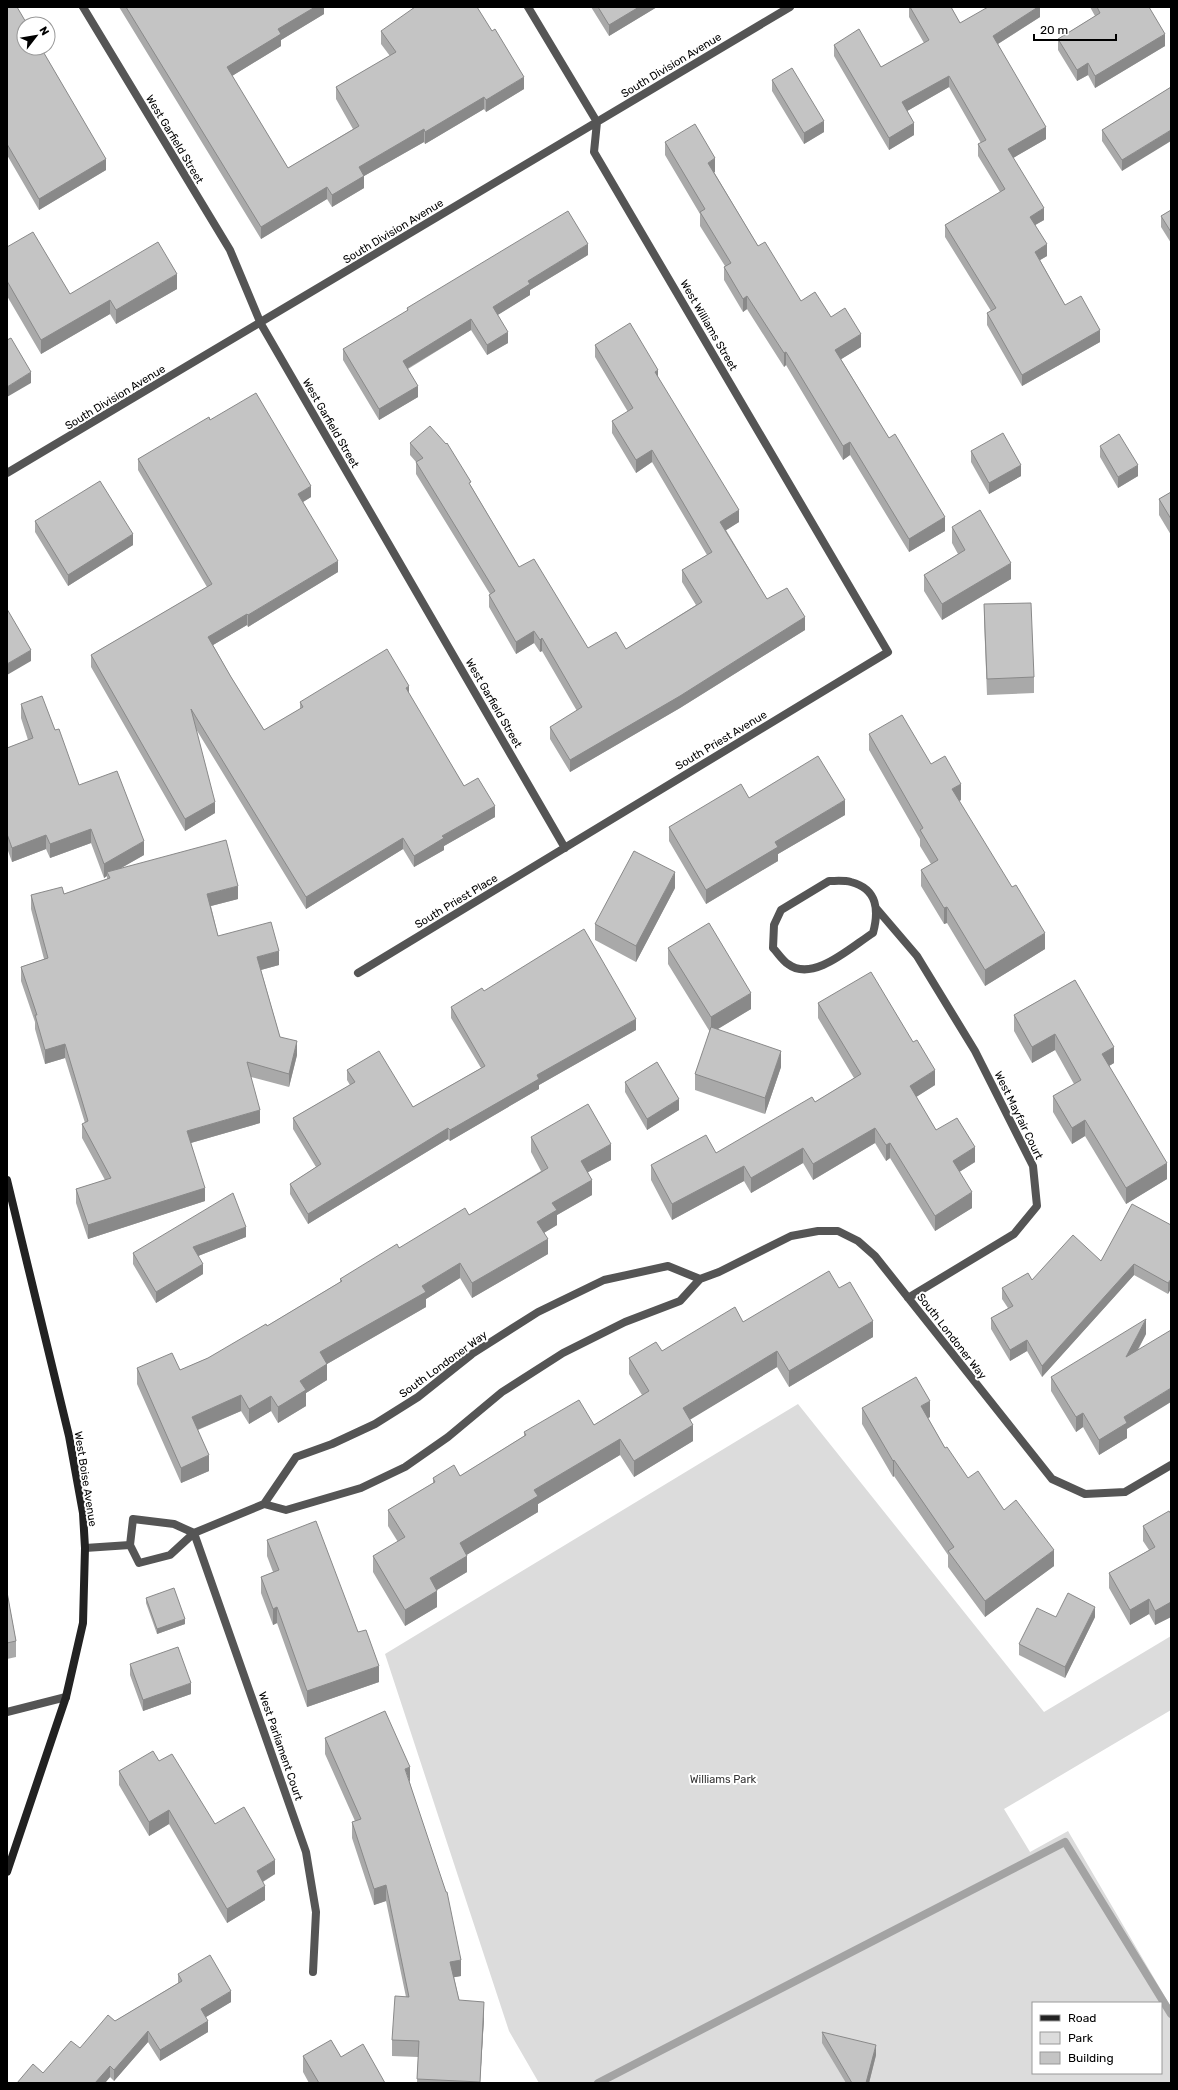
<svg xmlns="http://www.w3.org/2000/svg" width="1178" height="2090" viewBox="0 0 1178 2090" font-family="Rubik,sans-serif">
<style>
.green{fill:#dcdcdc;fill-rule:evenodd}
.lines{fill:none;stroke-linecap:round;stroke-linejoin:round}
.stream{stroke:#a3a3a3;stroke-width:8}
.street{stroke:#555;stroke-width:8}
.secondary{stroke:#222;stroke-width:8}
.wall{fill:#a9a9a9}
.shaded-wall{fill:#898989}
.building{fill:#c4c4c4;stroke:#898989}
.labels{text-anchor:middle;stroke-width:4;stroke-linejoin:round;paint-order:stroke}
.street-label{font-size:11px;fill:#000;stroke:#fff}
.park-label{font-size:11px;fill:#333;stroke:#fff}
</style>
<rect width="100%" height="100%" fill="#fff"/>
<path class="green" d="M798,1404L1044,1712L1171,1636V1710L1004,1809L1030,1852L1068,1831L1171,2007V2083H539L509,2031L385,1654ZM1033,2003H1161V2073H1033Z"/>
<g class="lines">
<path class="stream" d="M598,2083L1065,1842L1171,2014"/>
<path class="street" d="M83,7L230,250L261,324L565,848
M7,473L790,7
M829,881C836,881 844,880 851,882C878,889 879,911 873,933C851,947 813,983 788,964C782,960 778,953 773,948L774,925L781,910Z
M876,908L917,956L975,1051L1033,1166L1037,1206L1014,1234L908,1298
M358,973L888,652L594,152L597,122L528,7
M700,1279L719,1272L791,1236L818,1231H838L858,1241L875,1256L1052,1479L1085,1494L1125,1492L1171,1465
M264,1504L286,1510L361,1488L405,1467L448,1437L502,1392L563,1353L625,1322L680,1301L700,1279L668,1266L604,1280L538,1312L472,1354L418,1397L375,1424L332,1444L296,1457L264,1504L194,1533L306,1852L316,1912L313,1972
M133,1519L174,1524L194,1533L170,1555L139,1563L130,1545Z
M85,1548L130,1545
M7,1712L66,1697"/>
<path class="secondary" d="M7,1180L69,1436L83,1513L85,1548L83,1623L66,1697L7,1872"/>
</g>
<path class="wall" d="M7,7L106,170L39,210L7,155Z
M119,7H324V14L281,40V46L232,76L288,168L353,129L336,99V87L390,56L381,44V31L524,89L486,112L484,109L425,144L424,142L364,176V188L332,207L327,199L261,239Z
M591,7H657L609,36Z
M909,7H951L960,23L1040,7V17L998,44L1046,139L1013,158L1044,220L1035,225L1047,256L1040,260L1065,305L1100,342L1022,386L987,325V313L991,311L945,237V225L1000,192L978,156V144L981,143L949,87L907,111L914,135L889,150L834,56V45L881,67L924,43L909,17Z
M1090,7H1149L1165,46L1095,88L1088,75L1077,81L1058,50V39L1095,16Z
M772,80L824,132L804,144L772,91Z
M1171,87L1122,171L1102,141V130Z
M665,142L715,172H714L758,246L801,301L831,317L861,347L841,359L945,531L909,552L850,455L843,460L786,365L784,367L747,309L743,312L724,280V267L725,266L700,226V214L665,155Z
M1171,210V243L1161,227V216Z
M7,247L70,294L177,289L116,324L110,314L41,354L7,296Z
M588,255L530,290V295L497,315L508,343L487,355L471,330L408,369L418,397L379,420L343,360V349L407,311V308Z
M595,345L658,378L739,522L726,530L767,599L805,630L680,708L570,772L550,739V727L577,711L542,651L540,652L534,643L516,654L489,607V595L490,594L416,474V462L410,455V443L471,486L519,567L588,648L626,649L696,605L682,582V570L707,555L652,462L636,473L612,433V421L628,412L595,357Z
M210,420L311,497L303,502L338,572L248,627L247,625L213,645L231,677L264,730L300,709V702L409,695L464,786L495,817L444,846V850L414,867L403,849L306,909L196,729L215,813L185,831L91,667V655L207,587L138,470V459Z
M1100,446L1138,476L1118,488L1100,457Z
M971,451L1021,476L989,494L971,462Z
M1171,492V535L1159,515V499Z
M35,521L133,545L68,586L35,532Z
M952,527L1011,579L942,620L924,591V575L958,554L952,543Z
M984,604L1034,677V693L987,695L984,620Z
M21,704L55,730L79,785L144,855L121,868L238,899L211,906L218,936L279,965L261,970L280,1037L297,1055L289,1087L251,1077L260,1123L191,1143L205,1201L88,1239L76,1203V1189L105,1180L82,1138V1124L85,1123L65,1058L45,1064L35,1029V1022L21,981V967L44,959L31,909V895L64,894L107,879V876L104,878L91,843L50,858L46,849L12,862L7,848V748L28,740L21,718Z
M869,734L931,764L961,800L959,801L1045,949L985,986L947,923L944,924L921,886V870L931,864L920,846V839L869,750Z
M749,798L845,815L778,854V861L706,904L669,841V827Z
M675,888L636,962L595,940V924Z
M668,948L751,1009L718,1029L781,1067L765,1114L695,1090V1074L710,1032L668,964Z
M1075,980L1114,1063L1109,1066L1167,1179L1126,1204L1085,1136L1072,1144L1053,1112V1096L1074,1084L1055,1050L1032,1063L1014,1031V1015Z
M484,991L636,1030L539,1085V1089L450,1141L448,1139L308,1224L290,1194V1184L316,1167L293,1129V1118L350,1085L347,1080V1070L413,1107L481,1068L451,1018V1007Z
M818,1003L935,1085L916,1097L936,1130L975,1162L959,1172L972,1208L935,1231L890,1158L886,1161L875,1143L813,1180L803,1163L751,1193L744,1181L672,1220L651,1180V1165L716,1153L815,1102L854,1078L818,1018Z
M625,1082L679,1110L647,1130L625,1092Z
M531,1137L611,1160L588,1172L592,1195L557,1215V1225L544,1233L548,1254L472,1298L460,1278L426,1299V1307L327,1364V1380L306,1393V1406L278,1423L271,1411L249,1424L241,1411L198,1430L209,1471L181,1483L137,1384V1368L180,1370L208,1358L267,1326L340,1282V1279L399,1248L469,1215L541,1171L531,1152Z
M1171,1225L1168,1294L1134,1275L1042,1377L1027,1351L1010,1361L991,1329V1318L1008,1308L1002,1299V1288L1101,1261Z
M246,1237L198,1256L203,1274L156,1303L133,1264V1253Z
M839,1288L873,1337L789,1387L777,1367L690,1419L693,1441L634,1477L620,1455L538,1504V1512L466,1555L467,1572L437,1590V1607L405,1626L373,1572V1556L398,1542L388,1526V1510L433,1483V1478L460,1476L524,1436V1432L594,1425L642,1395L629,1374V1358L662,1351L743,1322Z
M1146,1334L1138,1350L1127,1429V1438L1099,1455L1083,1427L1076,1432L1051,1391V1377Z
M862,1408L930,1417L928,1418L945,1448L968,1478L1004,1510L1054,1566L985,1617L948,1567V1555L894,1476L893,1477L862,1424Z
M1171,1514V1617L1155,1625L1149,1614L1130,1625L1109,1588V1573L1149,1550L1143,1541V1526Z
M267,1540L358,1632L379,1682L307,1707L277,1623L273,1625L261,1593V1577L273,1572L267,1556Z
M7,1592L16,1641V1657L7,1659Z
M146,1598L185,1624L157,1634L146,1603Z
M1056,1617H1095L1065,1678L1019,1655V1644Z
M130,1664L191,1694L143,1711L130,1675Z
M325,1738L410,1783L461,1976L454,1977L459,2000L484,2018L480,2083H417L418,2057L392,2056V2040L406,1997L386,1901L374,1905L352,1838V1822L355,1821L325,1754Z
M159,1761L215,1824L275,1874L263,1882L265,1900L227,1923L169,1824L149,1836L119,1785V1771Z
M178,1974L231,2002L206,2017L208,2032L160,2061L148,2042L114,2081L110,2077L105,2083H17L43,2073L80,2048L115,2021L178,1983Z
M822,2032L876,2055L869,2083H846L822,2043Z
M303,2056L341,2057L385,2083H309L303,2072Z"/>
<path class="shaded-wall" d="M315,7H324V14L281,40V46L227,79V67L278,29Z
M639,7H657L609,36V25Z
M1038,7H1040V17L993,47V36Z
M1165,34V46L1095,88V76Z
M1088,63V75L1077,81V70Z
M949,76V87L902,114V102Z
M524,77V89L486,112V100Z
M484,97V109L425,144V132Z
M824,121V132L804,144V133Z
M914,123V135L889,150V138Z
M1046,127V139L1008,161V149Z
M424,129V142L364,176V188L332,207V195L359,167Z
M1171,130V141L1122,171V160Z
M715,158V172L708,176V163Z
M106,159V170L39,210V199Z
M327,187V199L261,239V227Z
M1044,208V220L1030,228V217Z
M588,244V255L530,290V295L493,318V307L528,281Z
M1047,244V256L1035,263V252Z
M177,274V289L116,324V310Z
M747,296V309L743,312V299Z
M110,300V314L41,354V340Z
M471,319V330L403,371V361Z
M1100,330V342L1022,386V375Z
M508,332V343L487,355V345Z
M861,334V347L835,363V350Z
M786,352V365L784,367V353Z
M658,370V383L655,372Z
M31,372V383L7,397V387Z
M418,386V397L379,420V409Z
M850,442V455L843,460V446Z
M652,450V462L636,473V460Z
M1021,465V476L989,494V483Z
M1138,465V476L1118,488V477Z
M311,486V497L298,505V494Z
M739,510V522L720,534V522Z
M945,517V531L909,552V539Z
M133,534V545L68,586V575Z
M338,561V572L248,627V615Z
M1011,563V579L942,620V604Z
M247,614V625L208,648V637Z
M805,617V630L680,708L570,772V760Z
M534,631V643L516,654V642Z
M542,638V651L540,652V640Z
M31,650V661L7,675V664Z
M409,686V697L406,688Z
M961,784V800L952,805V789Z
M845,800V815L778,854V861L706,904V890L775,842Z
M215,802V813L185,831V819Z
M495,806V817L444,846V850L414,867V856L442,836Z
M91,829V843L50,858V844Z
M46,835V849L12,862V848Z
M403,838V849L306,909V897Z
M144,841V855L109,875L107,872V876L104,878V864Z
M675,872V888L636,962V946Z
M238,886V899L207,907V894Z
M947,907V923L944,924V908Z
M1045,933V949L985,986V970Z
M279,951V965L257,971V957Z
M751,993V1009L711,1033V1017Z
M636,1019V1030L539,1085V1089L450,1141V1130L537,1075Z
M1055,1034V1050L1032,1063V1047Z
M297,1041V1055L289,1087V1074Z
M65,1044V1058L45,1064V1050Z
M1114,1047V1063L1102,1070V1054Z
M781,1051V1067L765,1114V1098Z
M935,1070V1085L910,1101V1086Z
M679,1099V1110L647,1130V1119Z
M260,1110V1123L187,1144V1131Z
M1085,1120V1136L1072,1144V1128Z
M448,1128V1139L308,1224V1214Z
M875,1128V1143L813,1180V1164Z
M890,1143V1158L886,1161V1145Z
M611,1144V1160L581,1176V1161Z
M975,1147V1162L953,1176V1161Z
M803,1148V1163L751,1193V1178Z
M1167,1163V1179L1126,1204V1188Z
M744,1166V1181L672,1220V1204Z
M592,1180V1195L557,1215V1225L537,1237V1222L552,1203Z
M205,1188V1201L88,1239V1225Z
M972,1192V1208L935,1231V1216Z
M246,1227V1237L193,1258V1247Z
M548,1239V1254L472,1298V1283Z
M460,1263V1278L426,1299V1307L320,1368V1352L422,1286Z
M203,1264V1274L156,1303V1292Z
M1134,1264V1275L1042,1377V1366Z
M1171,1279V1289L1168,1294V1283Z
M1146,1319V1334L1126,1371V1357Z
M873,1321V1337L789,1387V1371Z
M1027,1340V1351L1010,1361V1350Z
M777,1351V1367L683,1424V1408Z
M327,1364V1380L306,1393V1406L278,1423V1407L300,1381Z
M1171,1388V1402L1127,1429V1438L1099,1455V1440L1124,1417Z
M241,1395V1411L192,1432V1417Z
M271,1396V1411L249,1424V1409Z
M930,1401V1417L921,1422V1406Z
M1083,1413V1427L1076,1432V1417Z
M693,1425V1441L634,1477V1461Z
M620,1439V1455L538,1504V1512L460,1559V1543L534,1490Z
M209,1455V1471L181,1483V1468Z
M894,1460V1476L893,1477V1461Z
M1054,1550V1566L985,1617V1601Z
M467,1556V1572L430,1594V1578Z
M437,1591V1607L405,1626V1610Z
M1149,1599V1614L1130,1625V1610Z
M1171,1602V1617L1155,1625V1611Z
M277,1607V1623L273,1625V1609Z
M1095,1607V1617L1065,1678V1667Z
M185,1619V1624L157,1634V1629Z
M379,1666V1682L307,1707V1691Z
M191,1683V1694L143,1711V1700Z
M410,1767V1783L405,1769Z
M169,1810V1824L149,1836V1822Z
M275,1860V1874L257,1885V1871Z
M386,1885V1901L374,1905V1889Z
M265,1886V1900L227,1923V1909Z
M461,1960V1976L450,1978V1962Z
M231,1991V2002L201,2020V2009Z
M484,2002V2018L480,2083Z
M208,2021V2032L160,2061V2050Z
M148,2031V2042L114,2081V2070Z
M876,2045V2055L869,2083H866Z
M110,2066V2077L105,2083H95Z"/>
<path class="building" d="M7,7H17L27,24H24V48H41L106,159L39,199L7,144Z
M126,7H315L278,29L281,34L227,67L288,168L359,126L336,87L396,52L381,31L415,7H477L492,31L495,29L524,77L486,100L484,97L425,132L424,129L359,167L364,176L332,195L327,187L261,227Z
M598,7H639L609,25Z
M910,7H951L960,23L988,7H1038L993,36L1046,127L1008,149L1044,208L1030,217L1047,244L1035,252L1065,305L1081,296L1100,330L1022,375L987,313L996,308L945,225L1005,189L978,144L986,140L949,76L902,102L914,123L889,138L834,45L859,29L881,67L929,40Z
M1097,7H1149L1165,34L1095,76L1088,63L1077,70L1058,39L1100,13Z
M792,68L824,121L804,133L772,80Z
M1171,87V130L1122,160L1102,130Z
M695,124L715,158L708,163L758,246L765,242L801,301L815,292L831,317L845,308L861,334L835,350L889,438L895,434L945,517L909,539L850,442L843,446L786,352L784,353L747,296L743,299L724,267L731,263L700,212L705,209L665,142Z
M1171,210V232L1161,216Z
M568,211L588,244L528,281L530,284L493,307L508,332L487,345L471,319L403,361L418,386L379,409L343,349L408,310L407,308Z
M33,232L70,294L158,242L177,274L116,310L110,300L41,340L7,281V247Z
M630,323L658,370L655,372L739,510L720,522L767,599L787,588L805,617L680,696L570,760L550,727L582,707L542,638L540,640L534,631L516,642L489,595L495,591L416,462L423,458L410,443L430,426L446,444L447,443L471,482L469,483L519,567L534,559L588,648L616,632L626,649L702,602L682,570L712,552L652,450L636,460L612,421L633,408L595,345Z
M11,338L31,372L7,387V340Z
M256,393L311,486L298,494L338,561L248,615L247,614L208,637L231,677L264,730L303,707L300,702L387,649L409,686L406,688L464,786L478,778L495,806L442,836L444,838L414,856L403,838L306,897L191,709L215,802L185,819L91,655L212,584L138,459L209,417L210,420Z
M1003,433L1021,465L989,483L971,451Z
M1119,434L1138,465L1118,477L1100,446Z
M100,481L133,534L68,575L35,521Z
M1171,492V519L1159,499Z
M980,510L1011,563L942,604L924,575L965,550L952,527Z
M1031,603L1034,677L987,679L984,604Z
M7,609L31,650L7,664Z
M42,696L55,730L59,729L79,785L117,771L144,841L104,864L91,829L50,844L46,835L12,848L7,834V748L33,738L21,704Z
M902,715L931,764L945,756L961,784L952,789L1012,887L1016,885L1045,933L985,970L947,907L944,908L921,870L938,860L920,830L923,828L869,734Z
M818,756L845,800L775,842L778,847L706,890L669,827L741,784L749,798Z
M226,840L238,886L207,894L218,936L271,922L279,951L257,957L280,1037L297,1041L289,1074L247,1062L260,1110L187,1131L205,1188L88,1225L76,1189L111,1178L82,1124L88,1121L65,1044L45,1050L35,1015H37L21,967L48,958L31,895L62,887L64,894L110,878L107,872Z
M634,851L675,872L636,946L595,924Z
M709,923L751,993L711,1017L668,948Z
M584,929L636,1019L537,1075L539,1079L450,1130L448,1128L308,1214L290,1184L321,1164L293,1118L355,1082L347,1070L379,1051L413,1107L485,1066L451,1007L482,988L484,991Z
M871,972L913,1042L917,1040L935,1070L910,1086L936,1130L957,1118L975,1147L953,1161L972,1192L935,1216L890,1143L886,1145L875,1128L813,1164L803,1148L751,1178L744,1166L672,1204L651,1165L706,1135L716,1153L812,1097L815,1102L861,1074L818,1003Z
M1075,980L1114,1047L1102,1054L1167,1163L1126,1188L1085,1120L1072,1128L1053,1096L1081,1080L1055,1034L1032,1047L1014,1015Z
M711,1027L781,1051L765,1098L695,1074Z
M657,1062L679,1099L647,1119L625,1082Z
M588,1104L611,1144L581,1161L592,1180L552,1203L557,1210L537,1222L548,1239L472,1283L460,1263L422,1286L426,1292L320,1352L327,1364L300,1381L306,1390L278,1407L271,1396L249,1409L241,1395L192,1417L209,1455L181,1468L137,1368L172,1353L180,1370L208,1358L266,1324L267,1326L342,1281L340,1279L397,1244L399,1248L465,1208L469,1215L548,1168L531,1137Z
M233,1193L246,1227L193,1247L203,1264L156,1292L133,1253Z
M1132,1204L1171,1225V1279L1168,1283L1134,1264L1042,1366L1027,1340L1010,1350L991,1318L1013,1306L1002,1288L1028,1273L1032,1280L1073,1235L1101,1261Z
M829,1271L839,1288L850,1282L873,1321L789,1371L777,1351L683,1408L693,1425L634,1461L620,1439L534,1490L538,1496L460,1543L467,1556L430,1578L437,1591L405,1610L373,1556L405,1537L388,1510L435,1482L433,1478L454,1465L460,1476L526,1435L524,1432L579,1400L594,1425L649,1391L629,1358L656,1342L662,1351L735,1307L743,1322Z
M1146,1319L1126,1357L1171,1330V1388L1124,1417L1127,1423L1099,1440L1083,1413L1076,1417L1051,1377Z
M916,1377L930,1401L921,1406L945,1448L947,1447L968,1478L978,1471L1004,1510L1016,1500L1054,1550L985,1601L948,1551L954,1547L894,1460L893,1461L862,1408Z
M1169,1511L1171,1514V1602L1155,1611L1149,1599L1130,1610L1109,1573L1155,1547L1143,1526Z
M316,1521L358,1632L366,1630L379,1666L307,1691L277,1607L273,1609L261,1577L279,1570L267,1540Z
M174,1588L185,1619L157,1629L146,1598Z
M7,1592L16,1641L7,1643Z
M1068,1593L1095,1607L1065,1667L1019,1644L1037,1608L1056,1617Z
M178,1647L191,1683L143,1700L130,1664Z
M385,1711L410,1767L405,1769L446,1892H447L461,1960L450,1962L459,2000L484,2002L480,2082L417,2079L419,2041L392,2040L395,1996L409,1997L386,1885L374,1889L352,1822L361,1819L325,1738Z
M153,1751L159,1761L172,1754L215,1824L244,1807L275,1860L257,1871L265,1886L227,1909L169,1810L149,1822L119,1771Z
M210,1955L231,1991L201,2009L208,2021L160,2050L148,2031L114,2070L110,2066L95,2083H17L33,2064L43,2073L71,2041L80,2048L108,2015L115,2021L182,1981L178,1974Z
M822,2032L876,2045L866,2083H852Z
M331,2040L341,2057L363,2044L385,2083H319L303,2056Z"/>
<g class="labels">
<g class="street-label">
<text transform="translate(671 65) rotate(-31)" y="4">South Division Avenue</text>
<text transform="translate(175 139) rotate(59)" y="4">West Garfield Street</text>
<text transform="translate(393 231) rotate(-31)" y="4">South Division Avenue</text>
<text transform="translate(709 325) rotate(60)" y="4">West Williams Street</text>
<text transform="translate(115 397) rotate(-31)" y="4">South Division Avenue</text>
<text transform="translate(331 423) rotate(60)" y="4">West Garfield Street</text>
<text transform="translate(494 703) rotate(60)" y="4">West Garfield Street</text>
<text transform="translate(721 740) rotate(-31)" y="4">South Priest Avenue</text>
<text transform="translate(456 901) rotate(-31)" y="4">South Priest Place</text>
<text transform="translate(1019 1115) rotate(64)" y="4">West Mayfair Court</text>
<text transform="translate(952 1336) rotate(52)" y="4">South Londoner Way</text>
<text transform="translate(443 1364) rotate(-36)" y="4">South Londoner Way</text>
<text transform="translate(86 1479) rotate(81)" y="4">West Boise Avenue</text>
<text transform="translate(281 1746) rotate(71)" y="4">West Parliament Court</text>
</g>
<g class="park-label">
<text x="723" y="1783">Williams Park</text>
</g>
</g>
<rect width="1178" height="2090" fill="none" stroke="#000000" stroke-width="16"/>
<rect x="1032" y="2002" width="130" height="72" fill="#ffffff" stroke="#999999"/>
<rect x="1040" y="2015" width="20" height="6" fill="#222222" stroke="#999999"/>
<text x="1068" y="2022" font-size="12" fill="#000000">Road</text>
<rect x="1040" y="2032" width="20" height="12" fill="#dcdcdc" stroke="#999999"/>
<text x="1068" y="2042" font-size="12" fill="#000000">Park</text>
<rect x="1040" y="2052" width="20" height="12" fill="#c4c4c4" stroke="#999999"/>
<text x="1068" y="2062" font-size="12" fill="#000000">Building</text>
<g transform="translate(36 36) rotate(59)"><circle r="19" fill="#ffffff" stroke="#999999"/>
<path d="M0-3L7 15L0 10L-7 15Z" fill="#000000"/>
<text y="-6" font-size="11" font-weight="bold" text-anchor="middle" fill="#000000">N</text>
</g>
<path d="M1034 34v6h82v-6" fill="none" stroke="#000000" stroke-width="2"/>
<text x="1040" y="34" font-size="12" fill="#000000" stroke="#ffffff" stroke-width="3" paint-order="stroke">20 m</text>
</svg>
